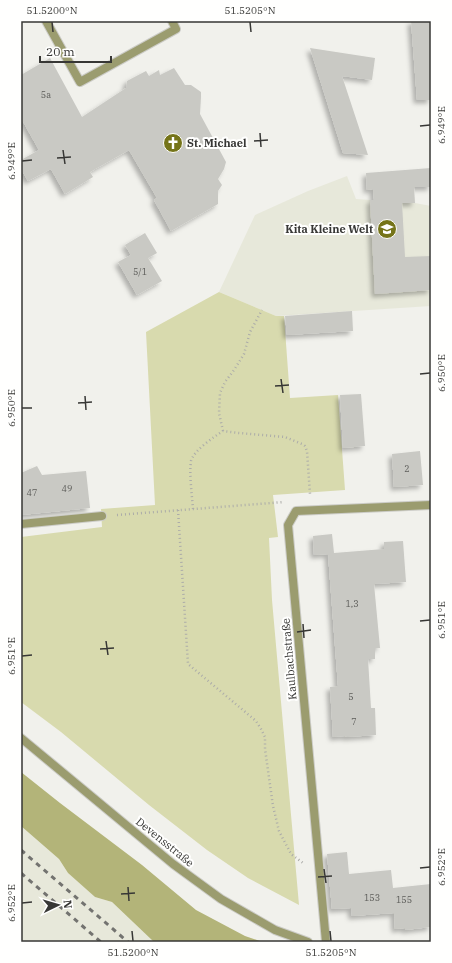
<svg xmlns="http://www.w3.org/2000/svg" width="452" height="963" viewBox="0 0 452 963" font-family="'IBM Plex Serif',serif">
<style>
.built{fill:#e7e8da}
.green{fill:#d8daae}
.forest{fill:#b3b479}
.building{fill:#c9c9c4;filter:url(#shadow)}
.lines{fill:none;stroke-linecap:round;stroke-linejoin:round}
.lane-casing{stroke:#ccccc7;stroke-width:10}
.street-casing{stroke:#ccccc7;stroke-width:10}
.path{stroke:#acaca9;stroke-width:2.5;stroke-dasharray:1 3;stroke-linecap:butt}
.lane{stroke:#9b9c6f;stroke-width:8}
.street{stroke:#9b9c6f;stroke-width:8}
.rail{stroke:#737370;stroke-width:3;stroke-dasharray:5 5;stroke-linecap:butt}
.ticks{fill:none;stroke:#373735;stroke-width:1.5}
.labels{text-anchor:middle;stroke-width:4;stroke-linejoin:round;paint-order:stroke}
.number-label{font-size:9px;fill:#5c5c59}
.poi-label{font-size:11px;font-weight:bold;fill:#373735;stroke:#fffffe;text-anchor:start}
.street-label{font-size:11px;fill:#373735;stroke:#fffffe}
.neatline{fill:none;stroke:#373735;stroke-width:1.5}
.ticks-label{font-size:10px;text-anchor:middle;fill:#373735}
</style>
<defs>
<filter id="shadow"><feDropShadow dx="-3.5" dy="3.5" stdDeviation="2" flood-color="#0004"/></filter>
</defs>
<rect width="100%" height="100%" fill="#f1f1ec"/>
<path class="built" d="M347,176L356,199L415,203L431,206V306L276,316L219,292L255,215L308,191Z
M21,826L59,859L68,873L95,897L112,902L154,942H21Z"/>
<path class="green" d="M219,292L276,316H284L290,398L338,395L345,490L273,495L278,537L269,538L272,600L299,905L248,878L207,850L149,805L61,732L21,702V537L102,527L101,509L155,505L146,332Z"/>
<path class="forest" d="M21,772L60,803L142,865L196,910L245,936L263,942H154L112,902L95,897L68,873L59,859L21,826Z"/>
<path class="building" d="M411,21H431V100H417Z
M310,48L375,58L372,80L342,76L368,155L343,153Z
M50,58L82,117L126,88L127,81L146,71L149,76L159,70L160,75L174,68L185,85H191L201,92V97L200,114L226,162L224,169L218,179L222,185L218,191V204L171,231L154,200L157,198L129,150L90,172L93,177L65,194L51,169L28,181L21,169V160L39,150L21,118V75Z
M431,168V187H414L415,203H402L405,257L431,256V290L375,294L370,200H374L373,189L367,190L366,173Z
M145,233L157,253L148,258L162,281L137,295L118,262L131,255L125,245Z
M352,311L353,331L287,335L285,316Z
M361,394L365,446L343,448L340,395Z
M420,451L423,485L394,487L392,454Z
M37,466L42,475L86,471L90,508L21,515V473Z
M332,534L334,553L384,549V542L403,541L406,582L374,584L380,648H375V659H368L371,708H375L376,735L347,737L345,736L333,737L330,687L338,686L328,554L314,555L313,536Z
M347,852L349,874L391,870L393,888L431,884V927L405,930V928L395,929L394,913L352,916L351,908L332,909L327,854Z"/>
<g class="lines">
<defs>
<path id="lane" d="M46,21L80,82L176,29L172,21"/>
<path id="street" d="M21,524L102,516
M21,738L173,864L221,899L275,930L308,942
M326,942L288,525L296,511L431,505"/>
</defs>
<use href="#lane" class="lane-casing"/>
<use href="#street" class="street-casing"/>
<path class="path" d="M223,431L219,413L220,393L225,382L234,370L244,354L250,332L262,310
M193,509C192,496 189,472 191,461C194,450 214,437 223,431L239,433L285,437L302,444L305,446L307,451L310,494
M178,510L188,664L256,721L261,729L265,737V749L273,806L279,831L291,854L303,863
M117,515L284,502"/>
<use href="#lane" class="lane"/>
<use href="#street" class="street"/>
<path class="rail" d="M21,850L128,942
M21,873L101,942"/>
</g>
<path class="ticks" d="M52,22L53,32M250,22L251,32M420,126L430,125M260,133L261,147M254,141L268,140M63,150L65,164M57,158L71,157M22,161L32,160M420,374L430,373M281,379L283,393M275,386L289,385M85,396L86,410M78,403L92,402M22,408H32M420,621L430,620M303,624L304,638M297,632L311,630M106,641L108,655M100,649L114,648M22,656L32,655M420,868L430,867M324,869L326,883M318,877L332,876M128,887L129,901M121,894L135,893M22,903L32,902M132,931L133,941M330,931L331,941"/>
<defs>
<symbol id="church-disc" viewBox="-11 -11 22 22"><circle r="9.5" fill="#757419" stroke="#fffffe"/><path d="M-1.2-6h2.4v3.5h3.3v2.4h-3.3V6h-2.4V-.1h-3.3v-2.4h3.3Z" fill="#fff"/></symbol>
<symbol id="school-disc" viewBox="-11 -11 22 22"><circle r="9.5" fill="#757419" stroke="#fffffe"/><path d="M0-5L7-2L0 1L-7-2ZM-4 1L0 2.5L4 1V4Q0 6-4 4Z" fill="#fff"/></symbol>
</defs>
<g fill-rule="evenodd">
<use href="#church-disc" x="162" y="132" width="22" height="22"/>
<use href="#school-disc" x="376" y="218" width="22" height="22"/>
</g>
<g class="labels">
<g class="number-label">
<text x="46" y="98">5a</text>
<text x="140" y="275">5/1</text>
<text x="407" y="472">2</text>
<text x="67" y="492">49</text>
<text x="32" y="496">47</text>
<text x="352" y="607">1,3</text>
<text x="351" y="700">5</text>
<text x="354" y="725">7</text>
<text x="372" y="901">153</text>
<text x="404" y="903">155</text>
</g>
<g class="poi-label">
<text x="187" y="147">St. Michael</text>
<text x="373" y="233" text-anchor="end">Kita Kleine Welt</text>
</g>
<g class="street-label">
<text transform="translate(289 659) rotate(-95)" y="4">Kaulbachstraße</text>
<text transform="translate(165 842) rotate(39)" y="4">Devensstraße</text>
</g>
</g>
<rect width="452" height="963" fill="none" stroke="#fffffe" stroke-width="44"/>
<g transform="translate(58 905) rotate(85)" stroke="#fffffe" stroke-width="3" paint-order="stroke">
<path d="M0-3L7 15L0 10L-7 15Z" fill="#373735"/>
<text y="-6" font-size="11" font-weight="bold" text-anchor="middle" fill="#373735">N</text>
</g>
<path d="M40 56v6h71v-6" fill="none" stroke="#373735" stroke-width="2"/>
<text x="46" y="56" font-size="12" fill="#373735" stroke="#fffffe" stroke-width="3" paint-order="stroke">20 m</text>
<rect x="22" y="22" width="408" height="919" class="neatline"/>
<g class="ticks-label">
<text x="52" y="14">51.5200°N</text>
<text x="250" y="14">51.5205°N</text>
<text transform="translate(441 125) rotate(-90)" y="4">6.949°E</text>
<text transform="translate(11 161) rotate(-90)" y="4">6.949°E</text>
<text transform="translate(441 373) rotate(-90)" y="4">6.950°E</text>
<text transform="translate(11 408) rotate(-90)" y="4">6.950°E</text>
<text transform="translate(441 620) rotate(-90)" y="4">6.951°E</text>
<text transform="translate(11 656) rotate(-90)" y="4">6.951°E</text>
<text transform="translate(441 867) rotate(-90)" y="4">6.952°E</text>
<text transform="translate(11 903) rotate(-90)" y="4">6.952°E</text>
<text x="133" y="956">51.5200°N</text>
<text x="331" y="956">51.5205°N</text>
</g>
</svg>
